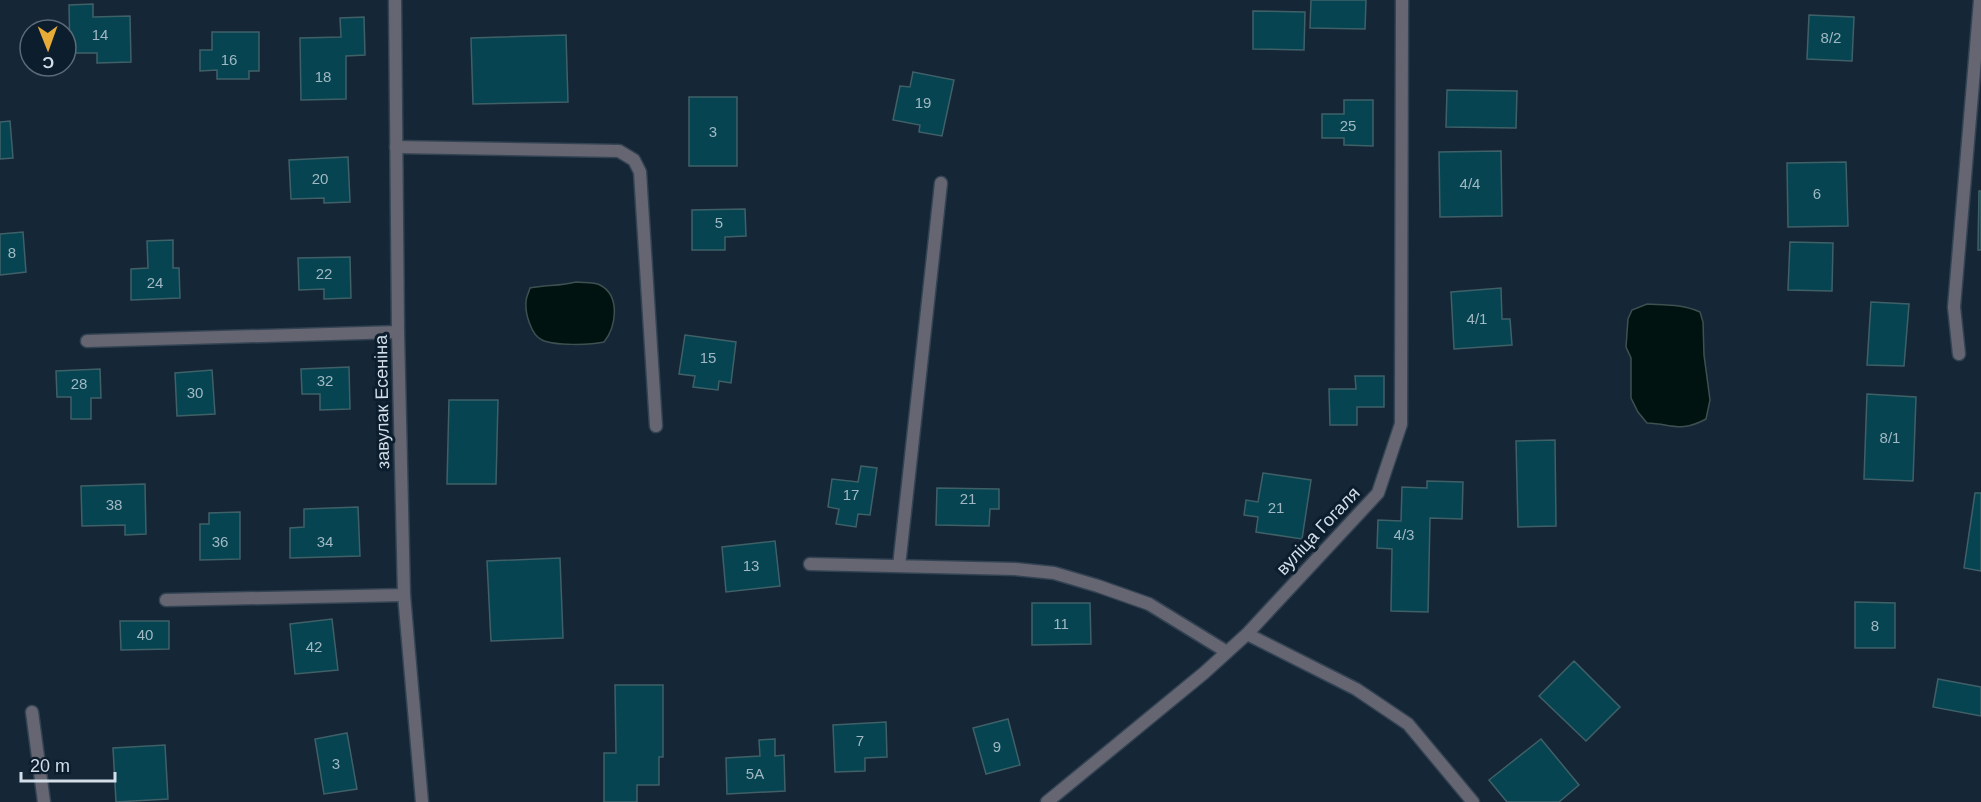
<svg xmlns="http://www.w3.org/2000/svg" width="1981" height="802" viewBox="0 0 1981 802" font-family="Arial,sans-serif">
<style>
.water{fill:#001310;stroke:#3f5051;stroke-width:1.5}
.building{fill:#054450;stroke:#406068;stroke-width:1.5}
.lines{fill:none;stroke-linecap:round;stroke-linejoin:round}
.service-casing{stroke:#334353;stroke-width:15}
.minor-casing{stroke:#334353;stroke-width:15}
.service{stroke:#656671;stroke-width:12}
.minor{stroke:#656671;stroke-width:12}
.labels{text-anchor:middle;stroke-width:6;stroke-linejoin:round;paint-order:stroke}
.number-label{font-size:15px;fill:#a0b8c3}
.street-label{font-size:18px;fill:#d3dee9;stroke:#0c1d2d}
</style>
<rect width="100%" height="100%" fill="#152637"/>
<path class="water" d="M576,282C583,283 594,282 600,285C621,296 616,327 604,342C591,345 554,346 542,340C531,335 525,313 526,302C526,297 529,292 530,288C546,285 561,286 576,282Z
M1647,304C1666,305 1683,304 1700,312L1703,322L1704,355L1710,400L1706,419C1680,433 1673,424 1647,423L1638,412L1631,398V358L1626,347L1628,319L1632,310Z"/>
<path class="building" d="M1311,0H1366L1365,29L1310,28Z
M93,4V17L130,16L131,62L97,63V53H70L69,5Z
M1253,11L1305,12L1304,50L1253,49Z
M1809,15L1854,17L1852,61L1807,59Z
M364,17L365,55L346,56V99L301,100L300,38L341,37L340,18Z
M212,32H259V71H249V79H217V70L200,71V50H212Z
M566,35L568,102L473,104L471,38Z
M913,72L954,80L942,136L919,132L920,125L893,120L900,86L910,87Z
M1447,90L1517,91L1516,128L1446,127Z
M689,97H737V166H689Z
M1344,100H1373V146L1344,145V138H1322V114H1344Z
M10,121L13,158L0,159V122Z
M1501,151L1502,216L1440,217L1439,152Z
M348,157L350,202L324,203V198L291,199L289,160Z
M1846,162L1848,226L1788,227L1787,163Z
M1979,191H1981V250H1978Z
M745,209L746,236L725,237V250H692V210Z
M23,232L26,272L0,275V234Z
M173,240V268H179L180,298L131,300V269L148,268L147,241Z
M1790,242L1833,243L1832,291L1788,290Z
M350,257L351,298L324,299V289L299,290L298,258Z
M1501,288L1502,319H1510L1512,345L1454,349L1451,292Z
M1871,302L1909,304L1904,366L1867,365Z
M685,335L736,342L731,383L719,381L718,390L693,387L695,376L679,374Z
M349,367L350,409L320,410V394H302L301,369Z
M100,369L101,398H91V419H71V397H57L56,371Z
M212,370L215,414L177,416L175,373Z
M1355,376H1384V407H1357V425H1330L1329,389H1356Z
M1867,394L1916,397L1913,481L1864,479Z
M449,400H498L496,484H447Z
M1555,440L1556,526L1518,527L1516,441Z
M861,466L877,468L870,515L858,514L856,527L836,524L839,509L828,507L832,479L858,482Z
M1263,473L1311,480L1302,539L1256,532L1258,517L1244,515L1246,500L1258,502Z
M1427,481L1463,482L1462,519L1430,518L1428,612L1391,611L1392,549L1377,548L1378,520L1401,521L1402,487L1427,488Z
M145,484L146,534L125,535V525L82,526L81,486Z
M937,488L999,489V509H990L989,526L936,525Z
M1975,493H1981V571L1964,568Z
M358,507L360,556L290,558V528L304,527V509Z
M240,512V559L200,560V524H209V513Z
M775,541L780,586L726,592L722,547Z
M560,558L563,638L491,641L487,561Z
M1855,602L1895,603V648H1855Z
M1032,603H1090L1091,644L1032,645Z
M332,619L338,670L295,674L290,624Z
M120,621H169V649L121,650Z
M1574,661L1620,707L1586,741L1539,696Z
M1938,679L1981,687V716L1933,707Z
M615,685H663V757H659V785H637V802H604V753H616Z
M1008,719L1020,765L986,774L973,728Z
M886,722L887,757L865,758V771L835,772L833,725Z
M347,733L357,789L324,794L315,739Z
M775,739V756L784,755L785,791L727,794L726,758L760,756L759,740Z
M1541,739L1579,785L1559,802H1507L1489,780Z
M165,745L168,799L116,802L113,748Z"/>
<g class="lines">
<defs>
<path id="service" d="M396,147L619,151L634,160L640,172L656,426
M87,341L398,332
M1959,354L1954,307L1980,0
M810,564L1015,569L1054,573L1098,586L1149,604L1227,652
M899,566L941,183
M166,600L404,595
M32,712L44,802"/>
<path id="minor" d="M395,0L398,332L404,595L422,802
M1247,634L1356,689L1408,724L1473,802
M1047,802L1204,673L1247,634L1378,493L1401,424L1402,0"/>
</defs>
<use href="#service" class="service-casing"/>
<use href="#minor" class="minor-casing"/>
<use href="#service" class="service"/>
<use href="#minor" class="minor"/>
</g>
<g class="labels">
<g class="number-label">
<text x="100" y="40">14</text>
<text x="1831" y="43">8/2</text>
<text x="229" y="65">16</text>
<text x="323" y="82">18</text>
<text x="923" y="108">19</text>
<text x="1348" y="131">25</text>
<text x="713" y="137">3</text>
<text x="320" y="184">20</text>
<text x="1470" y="189">4/4</text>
<text x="1817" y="199">6</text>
<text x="719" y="228">5</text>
<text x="12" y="258">8</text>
<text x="324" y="279">22</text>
<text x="155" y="288">24</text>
<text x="1477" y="324">4/1</text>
<text x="708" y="363">15</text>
<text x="325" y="386">32</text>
<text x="79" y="389">28</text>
<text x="195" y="398">30</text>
<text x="1890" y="443">8/1</text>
<text x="851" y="500">17</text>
<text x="968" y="504">21</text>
<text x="114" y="510">38</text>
<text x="1276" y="513">21</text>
<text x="1404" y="540">4/3</text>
<text x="220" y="547">36</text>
<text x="325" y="547">34</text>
<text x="751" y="571">13</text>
<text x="1061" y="629">11</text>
<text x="1875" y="631">8</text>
<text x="145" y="640">40</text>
<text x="314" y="652">42</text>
<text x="860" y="746">7</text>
<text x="997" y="752">9</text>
<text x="336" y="769">3</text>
<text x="755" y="779">5А</text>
</g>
<g class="street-label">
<text transform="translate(382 402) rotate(-91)" y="6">завулак Есеніна</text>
<text transform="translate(1318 531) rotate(-47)" y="6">вуліца Гогаля</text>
</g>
</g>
<g transform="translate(48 48) rotate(179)"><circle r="28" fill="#0c1d2d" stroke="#5c6a78" stroke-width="1.5"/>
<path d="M0-4.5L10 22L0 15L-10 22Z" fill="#e8ab37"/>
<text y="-9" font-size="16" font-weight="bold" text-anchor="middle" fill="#d3dee9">С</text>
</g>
<path d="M21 772v9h94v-9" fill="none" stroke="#d3dee9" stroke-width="3"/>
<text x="30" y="772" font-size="18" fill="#d3dee9" stroke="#0c1d2d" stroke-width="4.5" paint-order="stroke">20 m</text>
</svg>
